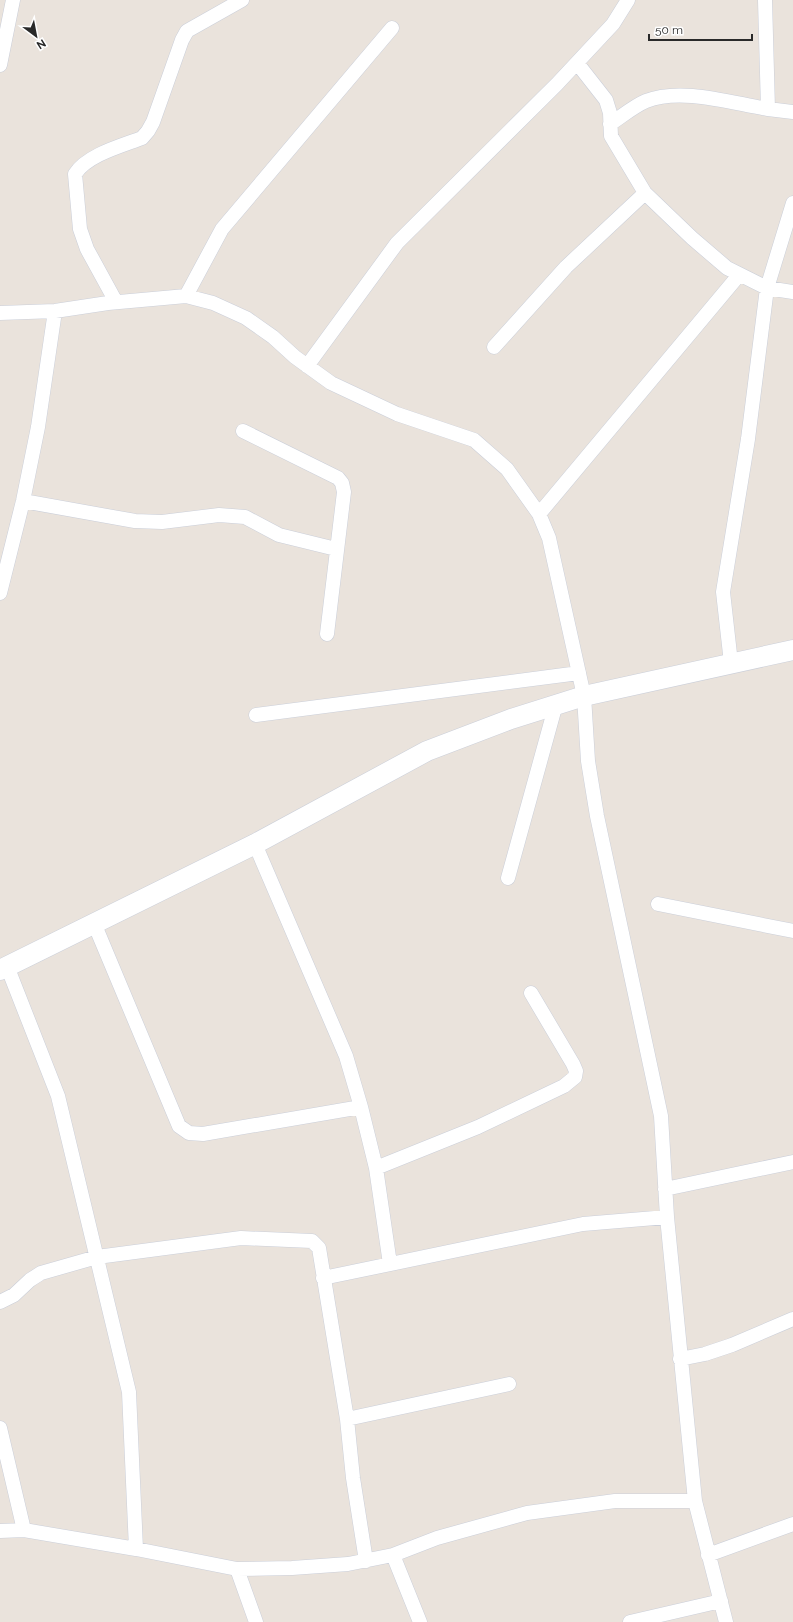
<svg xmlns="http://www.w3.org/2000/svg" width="793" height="1622" viewBox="0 0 793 1622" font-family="Raleway,sans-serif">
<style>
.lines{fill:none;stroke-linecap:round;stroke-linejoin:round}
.street-casing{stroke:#cbcfd9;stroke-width:15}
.secondary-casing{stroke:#cbcfd9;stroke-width:21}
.street{stroke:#fff;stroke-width:14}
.secondary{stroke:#fff;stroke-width:20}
</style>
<rect width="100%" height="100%" fill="#eae3dc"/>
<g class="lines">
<defs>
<path id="street" d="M765,0L768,109L793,112
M577,63L606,100L610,113L611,136L645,193L692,238L727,268L767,288L793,292
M0,65L13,0
M610,124C621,117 634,106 646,101C681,87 731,103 768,109
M186,296L222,229L392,28
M116,302L87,249L80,229L75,174C87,155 121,146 142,138L148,131L153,122L182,40L187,31L242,0
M0,313L55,311L108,303L186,296L213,303L246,318L273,337L295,357L331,383L397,414L474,440L507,469L539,514L549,538L584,696L588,761L597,816L661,1116L667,1217L695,1501L726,1622
M494,347L566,267L645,193
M307,366L397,243L557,84L613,24L628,0
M243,431L338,478L342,483L344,492L327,634
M23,501L135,521L162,522L219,515L245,517L279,535L336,549
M539,514L739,275
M0,593L23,501L38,427L55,311
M731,663L723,592L748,439L767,288L793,203
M256,715L579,673
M255,844L346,1056L361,1107L376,1168L390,1264
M508,878L556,704
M658,904L793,931
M94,923L179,1126L189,1133L203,1134L361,1107
M7,966L58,1096L129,1392L136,1549
M376,1168L478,1127L564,1086L575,1077L576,1071L573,1064L531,993
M665,1189L793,1162
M323,1278L583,1224L667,1217
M0,1302L14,1295L30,1280L41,1273L97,1257L241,1238L312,1241L319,1248L347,1419L353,1478L366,1561
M680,1359L705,1354L732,1345L793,1319
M347,1419L509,1384
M0,1428L24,1530
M0,1531L24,1530L136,1549L237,1569L292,1568L348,1564L393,1555L437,1538L527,1513L615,1501H695
M393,1555L420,1622
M708,1555L793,1524
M237,1569L256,1622
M630,1622L721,1601"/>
<path id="secondary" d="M0,970L255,844L427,751L511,719L584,696L793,650"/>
</defs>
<use href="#street" class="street-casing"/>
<use href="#secondary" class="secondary-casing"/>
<use href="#street" class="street"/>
<use href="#secondary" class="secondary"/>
</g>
<g transform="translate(36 36) rotate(148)" stroke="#ffffff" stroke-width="3" paint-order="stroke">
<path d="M0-3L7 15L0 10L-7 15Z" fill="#292929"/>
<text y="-6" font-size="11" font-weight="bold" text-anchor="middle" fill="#292929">N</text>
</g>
<path d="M649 34v6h103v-6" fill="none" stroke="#292929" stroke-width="2"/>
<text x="655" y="34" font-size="12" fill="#292929" stroke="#ffffff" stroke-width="3" paint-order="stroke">50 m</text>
</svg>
